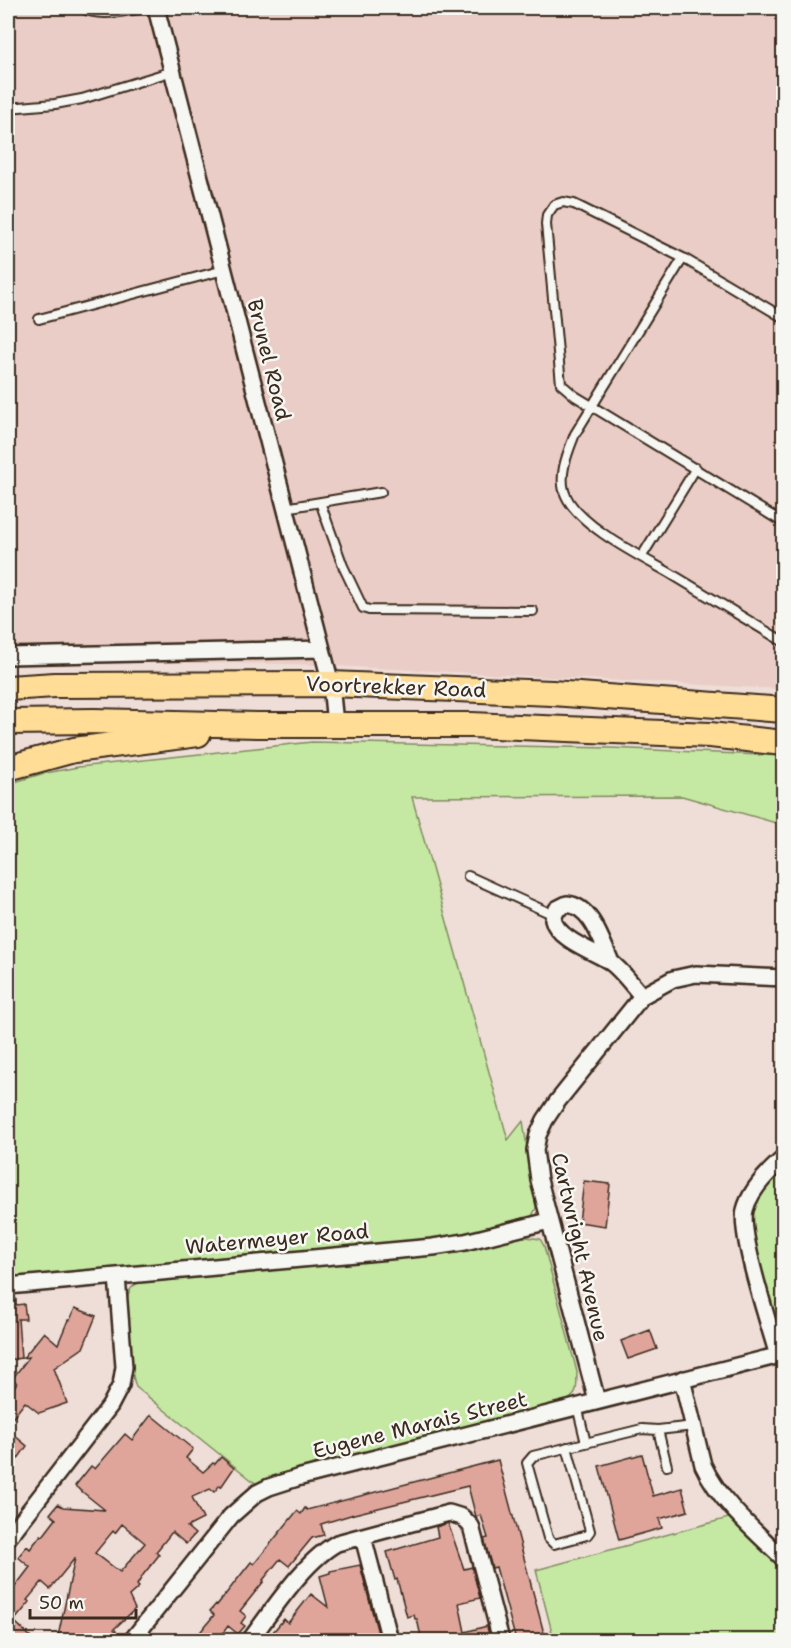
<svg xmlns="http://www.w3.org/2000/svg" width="791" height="1648" viewBox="0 0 791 1648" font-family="'Shantell Sans',sans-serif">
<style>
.built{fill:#eacdc6}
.green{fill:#c5e9a3;stroke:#808a60;stroke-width:1.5}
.building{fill:#dfa59b;stroke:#3b2a1e;stroke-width:1.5;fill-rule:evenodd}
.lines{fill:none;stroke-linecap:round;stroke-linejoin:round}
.service-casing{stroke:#3b2a1e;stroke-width:12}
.minor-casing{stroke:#3b2a1e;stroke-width:20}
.primary-casing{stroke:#3b2a1e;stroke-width:28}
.service{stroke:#f6f6f2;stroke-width:8}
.minor{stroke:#f6f6f2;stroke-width:15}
.primary{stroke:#ffdd96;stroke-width:24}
.labels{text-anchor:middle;stroke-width:5;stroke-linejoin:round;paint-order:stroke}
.street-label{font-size:21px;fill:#3b2a1e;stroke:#f6f6f2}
</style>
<rect width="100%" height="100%" fill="#efded8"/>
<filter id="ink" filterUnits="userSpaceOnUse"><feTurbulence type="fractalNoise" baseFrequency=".0167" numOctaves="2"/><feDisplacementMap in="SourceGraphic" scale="12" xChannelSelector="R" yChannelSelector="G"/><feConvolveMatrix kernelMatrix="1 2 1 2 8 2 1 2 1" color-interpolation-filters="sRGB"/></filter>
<g filter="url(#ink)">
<path class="built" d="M8,8H783V689L296,664L8,661Z"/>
<path class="green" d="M312,742L610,748L783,756V825L682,796L412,797L508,1140L523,1121L536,1208L532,1216L526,1222L434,1242L8,1278V784L41,774L78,767Z
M783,1167V1337L779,1330C772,1304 746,1229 752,1207C756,1193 773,1177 783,1167Z
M520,1236L540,1239L544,1246L577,1372C576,1389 580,1395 562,1403L347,1457L281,1476L259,1486L136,1387C130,1370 122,1304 130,1290C134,1283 142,1282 150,1280L458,1253Z
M732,1517L783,1569V1640H554L536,1570Z"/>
<path class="building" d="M584,1181L610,1184L605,1226L579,1222Z
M8,1299H16V1305L24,1304L26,1319H18L21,1358L8,1360Z
M75,1308L96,1316L83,1348L54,1368L67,1403L39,1413L25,1402L8,1424V1395L17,1383L12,1379L29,1357L23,1358L44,1332L58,1344L68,1320H70Z
M650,1330L657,1349L628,1359L621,1341Z
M151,1415L193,1449L186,1458L203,1472L213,1463L215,1464L221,1457L234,1468L221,1487L220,1485L214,1492L210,1489L192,1497L203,1519L187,1527L195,1534L186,1544L172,1532L156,1552L159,1555L143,1575L137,1585L139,1587L129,1596L135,1609L114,1629L116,1631L108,1641H57L75,1558L50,1589L42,1582L27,1600L30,1602L14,1621L35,1641H8V1596L30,1567L18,1557L27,1546L30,1549L41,1535L43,1536L56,1519L50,1514L58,1504L63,1507L105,1510L75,1486L91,1466L95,1469L125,1434L132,1440ZM122,1524L145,1543L120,1572L95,1553L113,1531L115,1533Z
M14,1435L27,1446L8,1473V1443Z
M642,1454L653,1496L682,1488L688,1511L659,1519L662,1528L619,1540L599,1466Z
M498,1460L546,1641H516L496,1567L492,1568L484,1539L488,1538L481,1515L476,1517L468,1486L354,1514L321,1524L324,1535L312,1538L289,1566L280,1559L263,1580L264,1581L240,1611L246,1616L241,1623L245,1626L238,1634L228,1626L217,1641H193L214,1615L210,1611L216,1604L217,1605L251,1562L254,1564L297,1511L301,1514L305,1508L307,1510Z
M448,1523L464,1569L472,1567L480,1598L459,1603L465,1632L487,1626L490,1641H422L417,1619H415L414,1615L407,1617L397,1579L395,1580L387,1552L438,1537L436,1527Z
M360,1565L380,1641H284L273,1632L284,1619L288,1623L311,1594L328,1607L320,1576L330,1573V1571Z"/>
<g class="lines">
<defs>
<path id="service" d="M82,8C100,18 127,10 147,8
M8,108L55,104L82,99L173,71
M683,258L575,434C568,452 557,477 566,496C580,527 644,558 673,575C710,597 747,620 784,642
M784,318L683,258L574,204L563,202L554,205L547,215L546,224L561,384L575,396L784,523
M39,319L224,270
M320,502L343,566L363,608L369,610L533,611
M285,508L381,492
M642,556L696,468
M468,876L554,915
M577,1406L586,1443
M658,1430L667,1466
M567,1447L590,1531L587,1535L554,1544L548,1538L527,1463L533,1456L642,1429L658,1430L694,1426"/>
<path id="minor" d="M156,8L331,684L335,724
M8,656L322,649
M611,962C602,943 592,906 567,904L557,909L553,919C557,939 593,951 609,961C622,970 632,985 642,996
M8,1286L433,1247L465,1242L549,1221
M778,1356C770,1327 739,1235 745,1210C750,1190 769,1171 784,1158
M682,1379L703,1465C720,1502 755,1531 784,1559
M597,1401L539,1180L535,1150L538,1135L545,1120L557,1102L642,996L673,979L696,974L784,978
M363,1537L390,1640
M8,1538L110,1406L121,1385L124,1367L117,1276
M132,1640L231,1516L257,1493L269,1487L297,1478L784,1354
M250,1640C273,1610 304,1561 337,1543L449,1513L462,1517L471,1526L501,1640"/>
<path id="primary" d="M8,688L55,685L331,684L552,693L784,710
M8,722L94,721L257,725H472L710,735L784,743
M8,768L74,750L198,734"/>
</defs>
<use href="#service" class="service-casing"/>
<use href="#minor" class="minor-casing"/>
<use href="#primary" class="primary-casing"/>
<use href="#service" class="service"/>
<use href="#minor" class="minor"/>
<use href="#primary" class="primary"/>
</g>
</g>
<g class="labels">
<g class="street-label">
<text transform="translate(269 360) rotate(76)" y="7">Brunel Road</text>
<text transform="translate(396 687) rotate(2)" y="7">Voortrekker Road</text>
<text transform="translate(277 1239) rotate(-5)" y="7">Watermeyer Road</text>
<text transform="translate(580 1247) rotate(77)" y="7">Cartwright Avenue</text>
<text transform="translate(420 1425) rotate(-14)" y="7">Eugene Marais Street</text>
</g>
</g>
<rect width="791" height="1648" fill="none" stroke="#f6f6f2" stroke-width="30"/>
<rect x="15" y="15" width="761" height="1618" fill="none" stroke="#3b2a1e" stroke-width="2" filter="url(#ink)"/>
<path d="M30 1609v9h106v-9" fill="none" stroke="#3b2a1e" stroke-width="3"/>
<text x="39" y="1609" font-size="18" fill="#3b2a1e" stroke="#f6f6f2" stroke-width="4.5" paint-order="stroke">50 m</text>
</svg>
